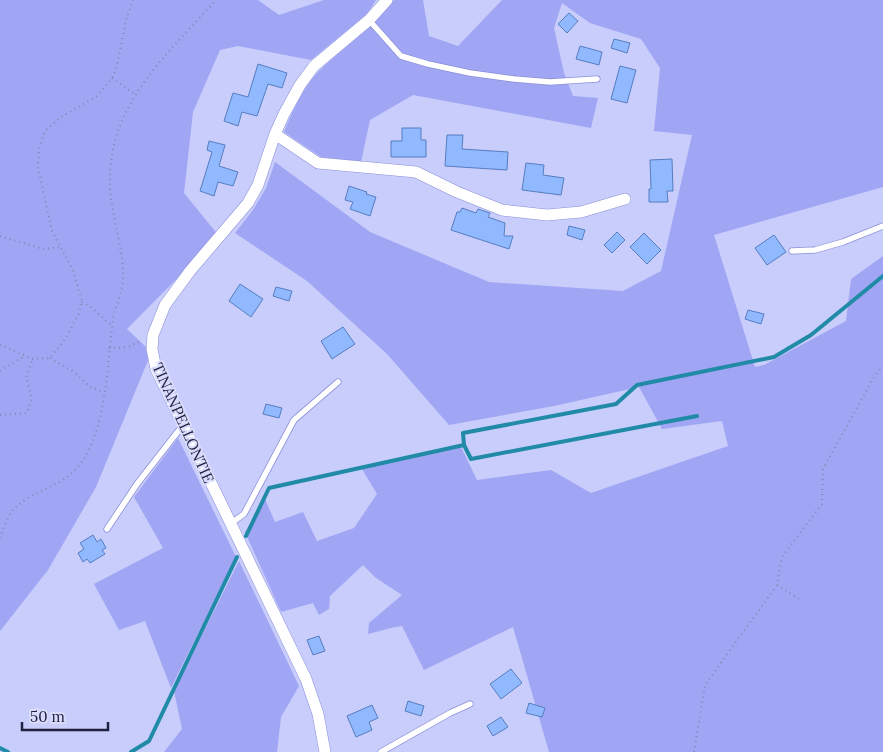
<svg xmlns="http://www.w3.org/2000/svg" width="883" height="752" viewBox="0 0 883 752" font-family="Lora,serif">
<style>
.green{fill:#a0a5f4}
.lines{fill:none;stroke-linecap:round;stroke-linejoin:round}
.stream{stroke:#218ba7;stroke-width:4}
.building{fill:#90b9ff;stroke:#577dbf}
.lane-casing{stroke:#8b8fd9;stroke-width:7}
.street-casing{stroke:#8b8fd9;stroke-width:12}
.path{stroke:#8588b0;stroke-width:2;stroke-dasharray:1 4;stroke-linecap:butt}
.lane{stroke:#fff;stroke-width:5.5}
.street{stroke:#fff;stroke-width:11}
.labels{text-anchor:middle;stroke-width:4;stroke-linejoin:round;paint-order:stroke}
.street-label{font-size:15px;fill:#20213e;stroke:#d8dbfb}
</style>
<rect width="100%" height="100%" fill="#c8cdfc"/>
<path class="green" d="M0,0H258L279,15L324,0H376L367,14L311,60L238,46L220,50L193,112L184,193L219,236L127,329L146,347L149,358L96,487L48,570L0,631Z
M394,0H423L429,36L458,46L502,0H883V187L714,235L755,367L764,365L846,321L851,279L883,256V752H549L513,627L424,670L402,626L395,627L368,634L369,623L402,595L376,578L363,565L330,596L329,609L319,615L313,603L281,612L245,532L265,499L275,522L303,512L317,541L354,528L377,494L362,469L460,445L477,480L551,470L591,493L728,446L722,421L662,429L639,387L554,406L449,425L387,354L307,281L235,233L253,210L266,188L275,162L370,232L489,282L623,291L661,271L692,135L654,131L660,68L641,39L590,23L562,3L554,28L564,73L573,96L598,98L591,128L413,95L370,120L361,162L321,157L284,132C292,112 305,84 321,69C345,46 373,27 394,0Z
M178,438L236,557L171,688L145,621L119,630L94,584L163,548L134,497Z
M239,561L299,686L281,717L277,752H164L182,729L174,691Z"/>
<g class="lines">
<path class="stream" d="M464,445L471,459L697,416
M246,536L269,488L464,445L463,433L616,404L637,385L774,357L811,335L883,276
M0,748L8,752
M131,752L149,741L237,557"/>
</g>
<path class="building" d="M569,13L578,21L567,33L558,24Z
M614,39L630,43L627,53L611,48Z
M580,46L602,52L599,65L576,59Z
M258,64L287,73L282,88L268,84L257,116L242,112L238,126L224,121L233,93L248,97Z
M620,66L636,70L627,103L611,99Z
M402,128H421V140H426V157H391V141H402Z
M447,135H463L462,149L508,152L507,170L445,166Z
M209,141L225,145L219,166L238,172L233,186L218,182L214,196L200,191L212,152L207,150Z
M672,159L673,191H667L668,202H649V189H651L650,160Z
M526,163L544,165L543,175L564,178L561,195L522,190Z
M349,186L367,192L366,194L376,197L370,216L350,209L353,202L345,200Z
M462,208L476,213L478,209L490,213L488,217L505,223L504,236H513L509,249L451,230L457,212H460Z
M569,226L585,230L582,240L567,235Z
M617,232L625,240L612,253L604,245Z
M644,233L661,250L647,264L630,247Z
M774,235L786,252L767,265L755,248Z
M240,284L263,299L251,317L229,301Z
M276,287L292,291L289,301L273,296Z
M748,310L764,314L761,324L745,319Z
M343,327L355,344L332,359L321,341Z
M266,404L282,408L279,418L263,414Z
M93,535L97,542L101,539L106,548L102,550L105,554L90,563L87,559L83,562L78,553L84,549L80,543Z
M319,636L325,651L313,655L307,640Z
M511,669L522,683L501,699L490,684Z
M408,701L424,706L421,716L405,711Z
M529,703L545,708L542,717L526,713Z
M372,705L378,718L369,722L372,730L356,737L347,716Z
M501,717L508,727L493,736L487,726Z"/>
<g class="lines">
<defs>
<path id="lane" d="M369,20L401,56L428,64L470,73L514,79L550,82L597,79
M792,251L815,250L843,242L883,226
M230,524L244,514L294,420L338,382
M107,529L137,484L183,425
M381,752L450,713L470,704"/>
<path id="street" d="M275,134L318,163L416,172L457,192L502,210L547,215L581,212L625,199
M325,752L318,714L306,679L156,369L152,349L153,335L165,305L190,271L248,203L258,185L275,134L284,114L300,85L314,66L369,20L387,0"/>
</defs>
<use href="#lane" class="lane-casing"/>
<use href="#street" class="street-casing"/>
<path class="path" d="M112,78L135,94
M0,236L43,249L60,247
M82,302L91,307L112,326
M0,345L33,359L50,358L66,338L79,313L82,302L73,270L52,231L38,167L39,149L45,131L61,117L97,96L112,78L116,69L127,17L133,0
M109,348L128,347L142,340
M50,358L74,372L90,387L104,392
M0,371L25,356
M0,415L27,413L32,398L26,377L33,359
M0,538C3,529 7,518 13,510C28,493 55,488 72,473C108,441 107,358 114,312C118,302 122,291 123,279C124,252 114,224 111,197C101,111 164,58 216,0
M777,585L802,601
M694,752L705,685L777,585L782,557L822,504L823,469L874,377L883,366"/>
<use href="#lane" class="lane"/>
<use href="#street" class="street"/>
</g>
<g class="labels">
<g class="street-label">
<text transform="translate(183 423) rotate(66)" y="5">TINANPELLONTIE</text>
</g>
</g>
<path d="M22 722v8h86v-8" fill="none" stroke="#20213e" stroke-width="2.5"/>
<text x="30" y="722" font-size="15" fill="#20213e" stroke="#d8dbfb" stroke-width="4" paint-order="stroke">50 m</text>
</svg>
